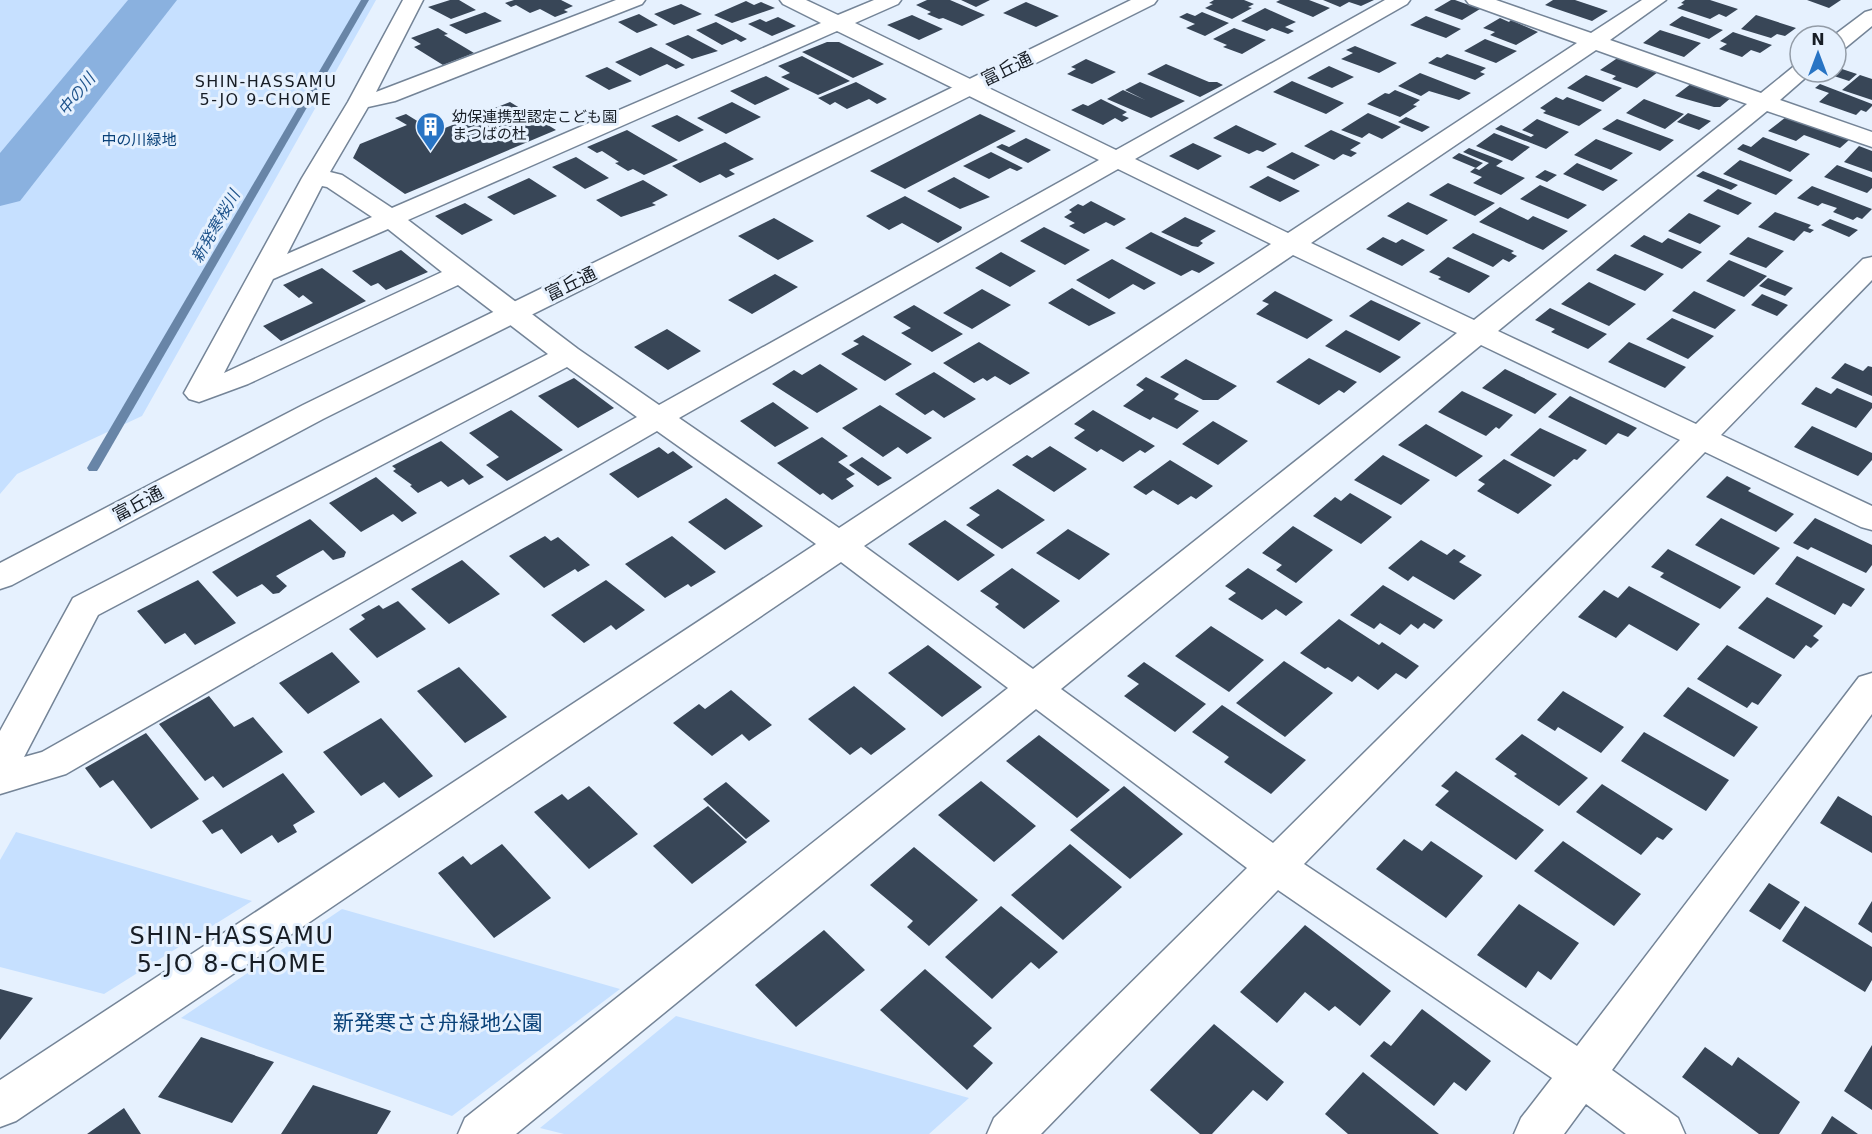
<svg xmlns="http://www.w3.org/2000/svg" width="1872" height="1134" viewBox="0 0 1872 1134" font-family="'DejaVu Sans','Noto Sans JP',sans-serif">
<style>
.green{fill:#c6e0ff}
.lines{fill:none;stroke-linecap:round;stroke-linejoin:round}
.stream{fill:#6885a7;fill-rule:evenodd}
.river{fill:#8ab1df;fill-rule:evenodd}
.building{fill:#384657}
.minor-casing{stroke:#748497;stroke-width:3}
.tertiary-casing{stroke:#748497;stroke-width:3}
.minor{fill:#fff;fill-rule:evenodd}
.tertiary{fill:#fff;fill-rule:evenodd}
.labels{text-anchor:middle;stroke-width:6;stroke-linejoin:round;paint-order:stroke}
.far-poi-label{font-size:15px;fill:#171d25;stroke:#e6f1fe;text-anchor:start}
.far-park-label{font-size:15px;fill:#0a4279;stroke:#e6f1fe}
.far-neighbourhood-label{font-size:16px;letter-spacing:1.5px;fill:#171d25;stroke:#e6f1fe}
.far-water-label{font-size:16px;font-style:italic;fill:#1f548c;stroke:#e6f1fe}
.street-label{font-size:18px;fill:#171d25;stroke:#e6f1fe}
.near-park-label{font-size:21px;fill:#0a4279;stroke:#e6f1fe}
.near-neighbourhood-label{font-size:24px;letter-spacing:1.5px;fill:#171d25;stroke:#e6f1fe}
</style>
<rect width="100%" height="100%" fill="#e6f1fe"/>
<path class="green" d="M0,0H376L142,416L17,474L0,494Z
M16,832L252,901L104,994L0,967V860Z
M342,909L620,989L452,1116L181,1018Z
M676,1016L969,1098L929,1134H564L540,1128Z"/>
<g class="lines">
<path class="stream" d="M361,0H369L99,468L97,471H89L87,468Z"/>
<path class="river" d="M128,0H177L20,201L0,206V153Z"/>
</g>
<path class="building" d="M450,0H459L476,10L451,19L428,7Z
M514,0H561L573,6L564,10L568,12L555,17L540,9L530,13L516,5L511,7L505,3Z
M927,0H950L985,15L962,26L943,18L939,19L927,14L931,12L916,5Z
M961,0H990L976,7Z
M1214,0H1244L1254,4L1248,7L1252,8L1232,19L1205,8L1213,4L1209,3Z
M1280,0H1309L1330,8L1313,17L1276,2Z
M1323,0H1374L1361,6L1349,2L1340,7Z
M1451,0H1455L1480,9L1462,20L1434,10Z
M1553,0H1575L1608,11L1592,21L1545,5Z
M1685,0H1710L1738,9L1726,17L1719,14L1710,19L1677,8L1684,4L1681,3Z
M1807,0H1841L1829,8Z
M746,1L754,5L761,2L775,8L732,23L714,15Z
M1026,2L1059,16L1036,27L1003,13Z
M681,4L702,14L674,25L654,14Z
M1265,8L1296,22L1285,27L1294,31L1288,34L1272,28L1267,31L1241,21Z
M485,12L502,21L466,34L449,25Z
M1202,12L1229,23L1205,36L1186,28L1195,24L1179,17L1187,13L1195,16Z
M639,14L658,25L637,33L618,22Z
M912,15L943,29L919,40L887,25Z
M1756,15L1796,28L1785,36L1777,34L1771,38L1741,29Z
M1426,16L1461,29L1446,38L1410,25Z
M1682,16L1723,30L1709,39L1669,25Z
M778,17L796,26L772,36L748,24L760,19L766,22Z
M1500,18L1509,22L1511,20L1538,32L1516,45L1490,35L1495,32L1483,28Z
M716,22L747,39L741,42L736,39L722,45L696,30Z
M438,28L448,34L444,35L474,53L443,65L414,47L421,44L411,38Z
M1234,28L1266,40L1242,54L1223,47L1227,45L1213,39Z
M1660,30L1701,43L1684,57L1643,43Z
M1733,32L1772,45L1760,53L1751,50L1742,57L1719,49L1727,44L1720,41Z
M688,35L718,51L692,59L665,44Z
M1485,39L1517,51L1496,63L1464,51Z
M827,42H839L884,64L853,78L802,52Z
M1355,46L1397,63L1379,73L1341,59L1353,53L1346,50Z
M651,47L685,65L676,69L667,64L640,76L615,62Z
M1447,54L1486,68L1480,72L1485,74L1475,80L1428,63L1437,57L1441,58Z
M802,56L850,81L818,95L781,77L790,73L778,66Z
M1086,59L1116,72L1092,84L1067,74L1076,69L1071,67Z
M1616,59H1622L1658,72L1637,88L1612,79L1616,76L1600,70Z
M1166,64L1209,82H1217L1223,85L1200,97L1147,74Z
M1329,66L1354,77L1332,88L1307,78Z
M607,67L632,81L609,90L585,76Z
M1836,67L1857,74L1849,81L1828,74L1836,72Z
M1420,73L1471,93L1459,100L1429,91L1421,96L1398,86Z
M1586,75L1622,88L1603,102L1567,88Z
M1860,75L1872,79V100L1842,90Z
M766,76L790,89L755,105L730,91Z
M1292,81L1344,103L1326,114L1273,92Z
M856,82L887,99L877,104L869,99L847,109L835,102L830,105L818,98Z
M1140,82L1185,101L1151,118L1107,99L1123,90L1145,100L1125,90Z
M1692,83L1732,97L1720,107H1714L1675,96Z
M1820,84L1872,104V106L1866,112L1861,110L1856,115L1819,102L1829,93L1815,88Z
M1395,90L1420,100L1413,105L1417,106L1400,117L1367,104L1385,93L1389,94Z
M1556,97L1563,100L1567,97L1602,110L1579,126L1543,113L1546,111L1540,108Z
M1101,99L1127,112L1122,115L1129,118L1122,122L1115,118L1103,125L1071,110L1083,104L1088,106Z
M1644,99L1684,114L1665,129L1626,113Z
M510,102L556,130L405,194L353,158L360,144L407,125L395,118L406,114L435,132Z
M732,102L761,117L726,134L697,118Z
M1368,113L1401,127L1382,139L1369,133L1362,138L1341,130Z
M1688,113L1711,121L1699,130L1677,122Z
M980,114L1016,131L905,189L870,171Z
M677,115L704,130L679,142L651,126Z
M1406,117L1430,127L1422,132L1398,122Z
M1786,117L1849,140L1840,148L1804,135L1796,141L1768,131Z
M1537,119L1569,132L1546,149L1495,129L1501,125L1531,137L1534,135L1522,130Z
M1617,119L1674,140L1660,151L1602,129Z
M1236,125L1277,144L1263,152L1257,150L1249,154L1213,138Z
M627,130L678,160L644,175L633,169L628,171L615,163L619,162L602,151L597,153L587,147Z
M1331,130L1361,143L1350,150L1357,153L1351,157L1343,154L1334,160L1304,146Z
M1494,133L1530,147L1512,161L1476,146Z
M1763,137L1810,154L1790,172L1737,149L1743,144L1751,147Z
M1026,138L1051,150L1028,163L996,147L1002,144L1009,147Z
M1596,139L1633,153L1611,170L1574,155Z
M725,142L754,159L729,170L735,174L726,178L720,174L700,183L672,166Z
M1193,143L1222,156L1198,170L1169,156Z
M1859,146L1872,151V172L1844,162Z
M1469,148L1503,161L1496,166L1525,178L1501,195L1473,183L1482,177L1470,172L1475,168L1479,170L1489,163L1463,152Z
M991,152L1023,168L1017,171L1010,168L989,179L963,166Z
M1292,152L1320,165L1294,180L1266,167Z
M1459,153L1483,163L1476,168L1452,158Z
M576,157L609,178L585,189L552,167Z
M1740,160L1793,180L1776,195L1723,174Z
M1577,163L1618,180L1603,191L1563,174Z
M1837,165L1872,178V188L1867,193L1824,177Z
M1545,170L1557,175L1547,182L1535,177Z
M1703,171L1738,185L1731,190L1696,176Z
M1268,176L1300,191L1280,202L1249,187Z
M954,177L990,197L960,209L927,191Z
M529,178L557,196L514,215L487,197Z
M643,180L668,195L652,203L656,205L621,217L596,200Z
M1448,183L1495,203L1475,216L1429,195Z
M1540,185L1587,205L1568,219L1520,199Z
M1812,186L1872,209L1862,219L1857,217L1853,220L1833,212L1837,208L1822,203L1818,206L1797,198Z
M1718,189L1752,203L1738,215L1703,201Z
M905,196L962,227L961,230L938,243L902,223L889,230L866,216Z
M1091,201L1126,219L1114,226L1106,222L1084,234L1069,226L1075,223L1064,217L1072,212L1069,210L1078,204L1083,206Z
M1408,202L1448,220L1427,235L1387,216Z
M465,203L493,220L462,235L435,216Z
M1500,207L1528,220L1533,216L1568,231L1543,250L1479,222Z
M1775,212L1811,225L1808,228L1814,230L1810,233L1804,231L1794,241L1758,227Z
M1689,213L1721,226L1700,244L1668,231Z
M1185,217L1216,231L1200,241L1203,243L1198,247L1192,246L1161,232Z
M774,218L814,241L778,260L738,236Z
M1830,219L1858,230L1849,237L1821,225Z
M1044,227L1090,250L1065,265L1020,241Z
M1151,232L1215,263L1199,273L1192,270L1181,276L1125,248Z
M1473,233L1514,251L1511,253L1517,256L1509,262L1503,259L1493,267L1452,248Z
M1644,235L1662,243L1668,238L1702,252L1682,269L1630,246Z
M1383,237L1396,243L1402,239L1425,250L1402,266L1366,249Z
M1748,237L1784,251L1766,268L1729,254Z
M401,250L428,272L386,290L378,283L371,286L352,271Z
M1001,252L1036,271L1010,287L975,268Z
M1615,254L1664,274L1645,291L1596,270Z
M1448,257L1490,276L1469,293L1438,279L1441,277L1429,272Z
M1112,259L1156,283L1144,290L1133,284L1109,299L1076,280Z
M1729,260L1767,276L1744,297L1706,281Z
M322,268L366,301L281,341L263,326L313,303L303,295L299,298L283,285Z
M775,274L798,287L752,314L728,300Z
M1768,278L1793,288L1785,296L1759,286Z
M1589,282L1636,304L1609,326L1561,304Z
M1072,288L1116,313L1089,326L1048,303Z
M982,289L1011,305L972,329L943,313Z
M1275,291L1333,320L1307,339L1256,314L1269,304L1262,301Z
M1694,291L1736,310L1715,329L1672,311Z
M1762,294L1788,305L1777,316L1751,305Z
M1371,300L1421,323L1399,341L1349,316Z
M914,305L963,334L932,352L901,333L911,328L893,317Z
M1550,308L1607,334L1588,349L1551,332L1555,329L1535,320Z
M1672,318L1714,336L1688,359L1646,339Z
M667,329L701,351L668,370L634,347Z
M1346,330L1401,357L1380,373L1325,346Z
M863,335L912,364L885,381L841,354L859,344L853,341Z
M979,342L1030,373L1010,385L995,376L987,381L983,378L974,383L943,363Z
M1629,342L1686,367L1665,388L1608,362Z
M1309,358L1357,382L1344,393L1339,390L1319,405L1276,382Z
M1186,359L1237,386L1218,400H1203L1160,377Z
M1845,363L1863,371L1868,366L1872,367V396L1831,378Z
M820,364L858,389L817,413L772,384L794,370L802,375Z
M1505,369L1557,394L1535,414L1482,388Z
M934,372L976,399L944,418L933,410L925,415L895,394Z
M1146,377L1179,394L1174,399L1199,411L1177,429L1153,417L1150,420L1123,406L1144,390L1136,385Z
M574,378L614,408L578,428L538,396Z
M1816,387L1831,394L1837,388L1872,403V408L1856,428L1801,404Z
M1462,391L1513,415L1499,429L1496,427L1486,436L1438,412Z
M1570,396L1637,428L1628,437L1618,433L1606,445L1548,417Z
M773,402L809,428L775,447L740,421Z
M880,405L932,438L907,454L898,447L883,457L842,428Z
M511,410L563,450L507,481L486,465L499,457L469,433Z
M1093,410L1155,446L1145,453L1140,450L1123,462L1101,449L1097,452L1074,438L1085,430L1074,424Z
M1213,421L1248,441L1218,465L1182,444Z
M1426,424L1483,456L1456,477L1398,445Z
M1812,426L1872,453V460L1858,476L1794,447Z
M1540,428L1587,450L1577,460L1574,459L1554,477L1510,455Z
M822,437L848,456L838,462L855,474L846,479L854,486L832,500L823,493L820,495L777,463Z
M441,441L484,477L469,485L463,479L448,487L441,481L418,493L410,486L412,485L393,471L396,469L392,466Z
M1050,446L1087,469L1054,492L1012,465L1027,455L1032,458Z
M659,447L668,454L673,451L693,467L638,498L609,474Z
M1383,455L1430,480L1401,505L1354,480Z
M862,457L892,478L878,486L849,465Z
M1504,459L1552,485L1518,514L1477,491L1485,484L1478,480Z
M1170,460L1213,486L1196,499L1191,496L1178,505L1153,490L1146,495L1133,487Z
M1727,476L1751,488L1748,491L1794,514L1776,532L1706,497Z
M376,477L417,513L402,522L393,514L361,532L329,503Z
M998,489L1045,520L1002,549L966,525L980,515L969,508Z
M1350,493L1392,517L1361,544L1313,516L1335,497L1341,501Z
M726,498L763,526L725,550L688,522Z
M1721,518L1780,548L1754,575L1695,545Z
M1815,518L1872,545V565L1866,573L1811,547L1808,550L1793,543Z
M310,519L346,552L344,557L333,560L323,550L276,576L287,586L279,593L273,594L262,584L237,597L212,572Z
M945,520L995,555L958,581L908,544Z
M1293,526L1333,550L1296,583L1276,570L1282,565L1262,553Z
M1068,529L1110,554L1079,580L1036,553Z
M545,536L551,541L558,537L590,565L578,572L575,569L544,588L509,556Z
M672,536L716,572L691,587L688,584L665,598L625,564Z
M1421,540L1447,555L1454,549L1466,556L1459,562L1482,575L1454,600L1413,576L1408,581L1388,568Z
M1668,549L1741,587L1720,609L1660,577L1664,573L1651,567Z
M1797,556L1865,589L1851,607L1843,603L1835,615L1775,584Z
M462,560L500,594L449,624L411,589Z
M1012,568L1060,601L1024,629L995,607L999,604L980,591Z
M1248,568L1303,602L1286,616L1276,609L1262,620L1228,599L1236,593L1225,586Z
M198,580L236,623L195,645L185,633L165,644L137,611Z
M606,580L645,610L616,630L611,625L584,643L551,615Z
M1383,585L1443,620L1434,629L1424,623L1418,629L1411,624L1400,635L1380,623L1374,629L1350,615Z
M1629,586L1700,624L1677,651L1629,624L1616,638L1578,617L1604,590L1618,598Z
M1767,597L1823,626L1813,636L1819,640L1811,648L1806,645L1794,659L1738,628Z
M398,601L426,629L377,658L349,629L365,619L361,615L379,605L383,609Z
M1339,619L1379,645L1382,642L1419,666L1406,679L1396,673L1378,690L1358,676L1352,682L1328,667L1325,669L1300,653Z
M1211,626L1264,660L1229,692L1175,656Z
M928,645L982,687L942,717L888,673Z
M1727,645L1782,675L1758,705L1752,702L1747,708L1697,679Z
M332,652L360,682L308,714L279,683Z
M1284,661L1333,693L1285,737L1236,703Z
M1144,662L1206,704L1175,732L1124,696L1139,684L1127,676Z
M459,667L507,717L465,743L417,691Z
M854,686L906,729L871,755L861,747L850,755L808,719Z
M1688,687L1758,727L1734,757L1663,716Z
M731,690L772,725L749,741L742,734L712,756L673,723L699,704L705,709Z
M1563,691L1624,727L1601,753L1558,727L1555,731L1537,720Z
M209,696L234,727L253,717L283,752L223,788L213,776L205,781L159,724Z
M1222,705L1306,760L1271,794L1224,762L1229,757L1192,732Z
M381,718L433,776L399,798L384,782L361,796L323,752Z
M1644,732L1729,780L1706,811L1621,761Z
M146,733L199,799L151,829L113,780L100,788L85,768Z
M1522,734L1588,778L1559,806L1514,776L1517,774L1495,759Z
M1039,735L1110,790L1077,818L1006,761Z
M1456,771L1544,830L1516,860L1435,805L1449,791L1441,786Z
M283,773L315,812L293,825L297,832L278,843L272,835L241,854L222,829L212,834L202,821Z
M981,781L1036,826L994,862L938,815Z
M726,782L770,821L746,839L703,799Z
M1602,784L1673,829L1663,840L1657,837L1641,855L1576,812Z
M589,786L638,834L589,869L534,812L562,794L568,800Z
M1124,786L1183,834L1130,879L1070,830Z
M1838,796L1872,816V853L1820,823Z
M708,806L747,842L692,884L653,846Z
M1404,839L1422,851L1431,841L1483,876L1446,918L1376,869Z
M1563,841L1641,894L1614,926L1534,871Z
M502,844L551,898L494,938L438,873L463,856L471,865Z
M1070,844L1122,887L1063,940L1011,895Z
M914,847L978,900L929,946L907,927L913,921L870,885Z
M1769,883L1800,902L1780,930L1749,911Z
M1872,901V933L1858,924Z
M1519,904L1579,943L1551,980L1538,971L1526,988L1477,955Z
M1001,906L1058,952L1039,969L1031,962L992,999L945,957Z
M1805,906L1872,947V980L1865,992L1782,941Z
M1305,925L1391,991L1360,1026L1335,1006L1329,1011L1305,992L1277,1023L1240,992Z
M824,930L865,970L796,1027L755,985Z
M925,969L992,1028L973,1046L993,1063L967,1090L880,1010Z
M0,989L33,998L0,1040Z
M1422,1009L1491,1061L1466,1091L1454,1082L1434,1106L1370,1056L1384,1041L1391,1046Z
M1214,1024L1284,1082L1267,1101L1253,1090L1212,1134H1200L1150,1090Z
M201,1037L274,1062L232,1123L158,1097Z
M1872,1045V1110L1844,1091Z
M1705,1047L1732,1066L1738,1057L1800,1102L1779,1134H1759L1682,1077Z
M1363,1072L1439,1134H1348L1325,1114Z
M313,1085L391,1111L377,1134H281Z
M124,1108L141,1134H87Z
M1832,1116L1858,1134H1821Z"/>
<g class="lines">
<defs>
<path id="minor" d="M403,0H423L376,92L616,0H645L642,4L395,101L368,107L330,172L342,175L392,208L821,23L783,4L780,0H806L838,15L874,0H901L898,4L855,23L1116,150L1385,0H1410L1407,4L1135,159L1288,233L1577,43L1469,4L1466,0H1496L1591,33L1642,0H1666L1610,40L1761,93L1793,67L1800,66V72H1812L1780,100L1872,132V147L1767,111L1498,331L1696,424L1863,259L1872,257V280L1721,435L1872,506V530L1861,527L1705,452L1304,864L1577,1046L1859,677L1872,673V714L1612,1070L1678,1118L1685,1134H1626L1586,1104L1564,1134H1514L1521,1118L1552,1078L1278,890L1041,1134H987L994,1118L1247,868L1036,709L516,1134H458L465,1118L1008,688L841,562L16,1121L0,1127V1080L816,544L657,431L66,774L0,794V731L73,598L548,354L458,285L248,384L199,402L189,399L184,393L302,178L348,102ZM837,31L1099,160L659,405L578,349L408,220ZM1596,50L1747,104L1474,320L1311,243ZM1118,169L1271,244L839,528L679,418ZM322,186L327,187L372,217L287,254ZM388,229L442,272L224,373L273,279ZM1293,255L1457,333L1033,669L864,546ZM1481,345L1680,440L1273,843L1061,689ZM567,367L637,417L42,752L24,757L98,615Z
M1872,10V26L1844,49L1836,50V36H1833L1865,12Z"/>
<path id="tertiary" d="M1131,0H1157L1154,4L323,419L12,585L0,589V563L303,405Z"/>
</defs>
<use href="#minor" class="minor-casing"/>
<use href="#tertiary" class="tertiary-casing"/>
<use href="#minor" class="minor"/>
<use href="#tertiary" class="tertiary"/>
</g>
<defs>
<symbol id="building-pin" viewBox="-11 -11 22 30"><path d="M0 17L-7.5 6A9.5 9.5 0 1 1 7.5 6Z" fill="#2874c4" stroke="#e6f1fe"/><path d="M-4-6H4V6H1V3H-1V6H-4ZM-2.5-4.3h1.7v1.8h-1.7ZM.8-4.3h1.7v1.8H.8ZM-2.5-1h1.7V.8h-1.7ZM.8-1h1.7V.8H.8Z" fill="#fff"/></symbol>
</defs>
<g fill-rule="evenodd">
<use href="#building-pin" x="414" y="110" width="33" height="45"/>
</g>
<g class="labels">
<g class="far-poi-label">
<text x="452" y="122">幼保連携型認定こども園<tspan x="452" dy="17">まつばの杜</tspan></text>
</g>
<g class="far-park-label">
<text x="139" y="145">中の川緑地</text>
</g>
<g class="far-neighbourhood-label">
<text x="266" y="87">SHIN-HASSAMU<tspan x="266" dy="18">5-JO 9-CHOME</tspan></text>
</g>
<g class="far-water-label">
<text transform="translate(76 94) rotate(-51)" y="6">中の川</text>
<text transform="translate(215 226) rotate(-60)" y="6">新発寒桜川</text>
</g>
<g class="street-label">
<text transform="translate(1007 69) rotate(-26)" y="6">富丘通</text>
<text transform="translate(571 284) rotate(-26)" y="6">富丘通</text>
<text transform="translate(138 504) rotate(-28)" y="6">富丘通</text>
</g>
<g class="near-park-label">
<text x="438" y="1030">新発寒ささ舟緑地公園</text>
</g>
<g class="near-neighbourhood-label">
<text x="232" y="944">SHIN-HASSAMU<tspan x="232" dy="28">5-JO 8-CHOME</tspan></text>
</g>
</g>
<g transform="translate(1818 54)"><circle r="28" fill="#e6f1fe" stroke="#939ca7" stroke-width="1.5"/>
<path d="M0-4.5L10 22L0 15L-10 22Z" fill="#2874c4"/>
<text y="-9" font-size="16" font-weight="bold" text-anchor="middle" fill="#171d25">N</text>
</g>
</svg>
